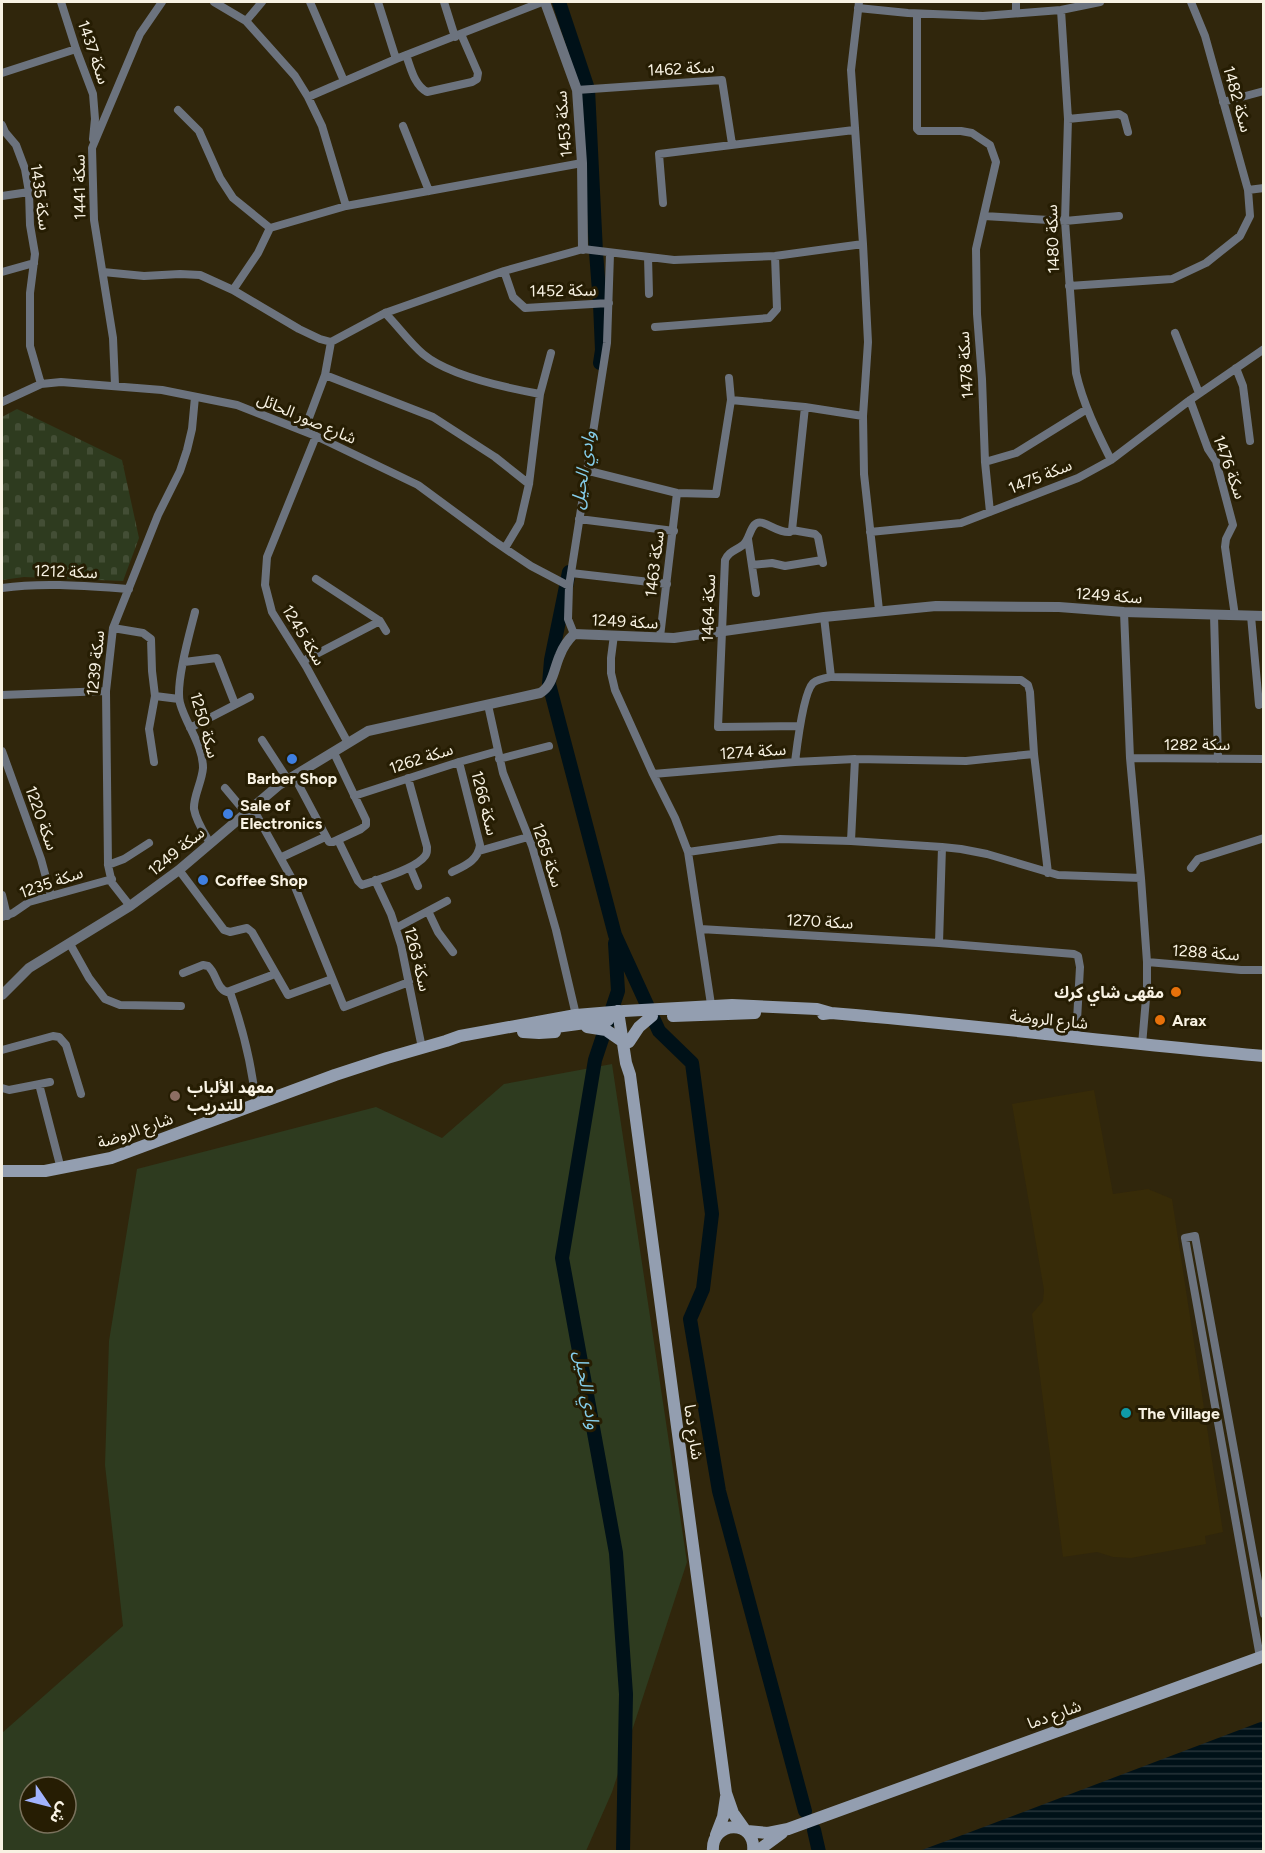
<svg xmlns="http://www.w3.org/2000/svg" width="1265" height="1853" viewBox="0 0 1265 1853" font-family="Figtree,'Noto Sans Arabic',sans-serif">
<style>
.built{fill:#372b08}
.green{fill:#2e3b1f;fill-rule:evenodd}
.cemetery{fill:url(#cemetery-stones)}
.water{fill:url(#water-rules)}
.lines{fill:none;stroke-linecap:round;stroke-linejoin:round}
.river{stroke:#001118;stroke-width:14}
.minor{stroke:#6c737e;stroke-width:8}
.tertiary{stroke:#6c737e;stroke-width:10}
.secondary{stroke:#939eb0;stroke-width:12}
.shop-dot{fill:#3f7fe0;stroke:#261d03;stroke-width:2}
.food-dot{fill:#e8710a;stroke:#261d03;stroke-width:2}
.education-dot{fill:#8d6e63;stroke:#261d03;stroke-width:2}
.culture-dot{fill:#0f9aa8;stroke:#261d03;stroke-width:2}
.labels{text-anchor:middle;stroke-width:6;stroke-linejoin:round;paint-order:stroke}
.street-label{font-size:16px;fill:#f8f2e3;stroke:#261d03}
.poi-label{font-size:16px;font-weight:bold;fill:#f8f2e3;stroke:#261d03;text-anchor:start}
.water-label{font-size:18px;font-style:italic;fill:#85ceeb;stroke:#261d03}
</style>
<defs>
<pattern id="cemetery-stones" width="16" height="16" patternUnits="userSpaceOnUse" patternTransform="scale(1.5)"><rect width="16" height="16" fill="#2e3b1f"/><path d="M2 7V4a2 2 0 0 1 4 0v3zM10 15v-3a2 2 0 0 1 4 0v3z" fill="#434e35"/></pattern>
<pattern id="water-rules" width="6" height="5" patternUnits="userSpaceOnUse" patternTransform="scale(1.5)"><rect width="6" height="5" fill="#001118"/><path d="M0 2.5h6" fill="none" stroke="#263439"/></pattern>
</defs>
<rect width="100%" height="100%" fill="#30260c"/>
<path class="built" d="M1094,1090L1113,1194L1148,1189L1172,1199L1223,1532L1205,1536L1206,1544L1131,1558L1113,1557L1097,1552L1063,1557L1032,1314L1043,1301L1044,1290L1012,1104Z"/>
<path class="green" d="M612,1064L687,1562L612,1792L586,1851H2V1733L123,1626L105,1465L109,1341L137,1169L376,1107L442,1138L504,1084ZM30,1787H66V1823H30Z"/>
<path class="cemetery" d="M17,409L122,460L139,538L123,581L24,577L2,580V417Z"/>
<path class="water" d="M1263,1721V1851H919L965,1834Z"/>
<g class="lines">
<path class="river" d="M559,2L588,89L596,252L600,304L602,350L600,363
M569,572L551,660L549,684L615,935L659,1031L692,1063L712,1214L703,1289L690,1319L719,1491L805,1811
M615,943L618,991L595,1060L562,1258L616,1553L626,1694L623,1852
M814,1830L819,1852"/>
<path class="minor" d="M61,2L76,49L93,94L95,119L93,139
M214,2L246,21L295,76L308,97L322,126L346,206
M310,2L344,81
M378,2L396,59
M444,2L455,37
M859,2L851,70L863,244L868,342L863,416L864,474L879,610
M1016,2V12
M858,8L908,13L983,16L1061,10L1100,2
M1061,10L1068,119L1065,221L1076,373C1083,404 1097,432 1111,460
M917,14V129L919,131H961L972,133L990,145L996,162L976,249L977,314L982,379L985,462L990,512
M246,21L262,2
M406,55C411,68 414,85 427,92L472,82L477,79L478,73L461,34
M2,73L76,49
M577,90L722,80L732,144
M308,97L396,59L542,2
M1223,102L1264,91
M178,110L199,131L220,178L233,198L270,228L346,206L582,163
M1068,119L1119,114L1124,117L1128,132
M2,125L5,132L16,145L25,169L29,192L30,225L35,254L30,293V346L41,384
M403,126L429,191
M1248,190L1264,188
M2,196L29,192
M663,203L659,154L854,130
M984,216L1065,221L1119,216
M648,257L649,294
M504,271L513,297L525,308L609,303
M2,272L34,263
M103,272L144,276L180,274L200,275L233,290L299,329L320,339L331,342L385,313L504,271L583,249L674,260L775,256L863,244
M1069,286L1172,279L1206,263L1240,236L1250,216L1248,190L1205,36L1191,2
M233,290L258,253L270,228
M385,313C398,326 409,342 423,354C448,375 507,388 540,394
M655,327L769,318L777,309L775,256
M1175,333L1199,393
M1236,368L1243,386L1250,441
M325,375L433,417L495,457L529,484
M115,385L113,338L94,220L92,148L140,34L162,2
M731,400L805,407L863,416
M1190,400L1208,449L1216,461L1233,525L1226,539L1225,547L1235,616
M2,402L41,384L61,382L162,390L237,405L316,436L418,485L494,541L531,566L569,586
M304,431L325,375L331,342
M316,436L267,557L265,585L272,612L307,668L348,743
M985,462L1016,453L1087,409
M589,471L677,493L716,494L731,400L729,378
M579,519L674,531
M792,530L790,532C780,533 772,526 763,523C750,519 751,539 743,545C735,551 729,551 725,560L718,727L800,726
M792,530L805,407
M792,530L815,534L818,537L823,563
M870,532L961,523L1078,478L1111,460L1190,400L1264,349
M748,539L756,593
M505,548L520,523L529,484L540,394L551,353
M752,565L772,563L785,566L822,560
M571,573L667,584
M316,579L380,621L386,631
M2,588C43,582 87,586 129,589
M195,612C190,632 175,684 180,703C186,725 203,745 203,768C202,782 193,797 194,809C196,821 204,833 210,843
M1124,612L1130,758L1141,878L1147,962V987L1142,1045
M1214,615L1218,759
M1251,616L1259,705
M824,617L831,677
M113,628L143,633L151,639L152,671L155,696L179,699
M574,634L568,619L569,586L607,343L610,254
M614,635L611,658V673L615,690L653,774L675,818L688,852L712,1011
M660,637L677,493
M303,661L380,621
M184,662L217,658L235,704
M2,695L106,691
M488,705L503,773L532,846L556,930L576,1015
M190,728L250,697
M262,740L288,780
M2,751L41,859L51,896
M1130,758L1264,759
M499,759L549,746
M154,762L149,729L155,696
M795,762C797,746 803,693 813,683C818,679 825,678 831,677L1021,680L1028,685L1030,692L1034,754L1048,873
M653,774L795,762L855,759L966,761L1034,754
M294,776L329,842H333L361,829L366,825V820L334,753
M225,788L246,813
M354,796L459,762L498,751
M252,807L291,877L344,1007L409,982
M338,840L358,881L362,885C377,880 416,869 425,856C427,853 427,852 427,847L408,778
M851,841L855,759
M479,851L528,837
M688,852L780,839L851,841L942,847L961,849L987,854L1058,875L1141,878
M282,857L325,837
M108,865L124,859L149,843
M410,867L418,886
M1191,868L1198,859L1264,838
M179,870L224,930L230,932L247,928L252,932L288,995L332,979
M452,872C464,866 478,861 480,845L459,762
M375,880L391,914L401,945L422,1048
M2,895L7,916
M130,906L112,883L108,865L106,691L113,628L158,515L180,471L187,450L192,429L195,397
M428,911L438,932L453,952
M2,917L13,913L29,902L112,879
M396,928L447,901
M700,929L939,943L1074,954L1078,956L1080,967L1076,1038
M939,943L942,847
M70,944L89,978L105,999L120,1005L181,1006
M1147,962L1241,970H1264
M183,973L203,965L208,966C217,974 216,988 227,992L275,974
M230,992C243,1029 252,1065 256,1104
M2,1050L53,1036L59,1037L66,1045L81,1094
M39,1084L61,1169
M2,1088L9,1090L50,1082
M1260,1657L1185,1238L1195,1236L1264,1614"/>
<path class="tertiary" d="M545,2L577,90L582,163L583,249
M2,995L29,968L130,906L179,870L279,785L368,731L540,693C553,686 554,668 560,655C563,647 568,640 574,634L674,638L824,617L936,606L1059,607L1124,612L1264,616"/>
<path class="secondary" d="M618,1011L626,1063L630,1075L726,1793L733,1813L745,1830
M823,1014L831,1013C975,1025 1119,1043 1264,1056
M673,1016L755,1013
M587,1027L606,1030L622,1041
M548,1028L608,1020
M523,1032L539,1033L555,1032
M629,1042L639,1027L652,1016
M2,1171H45L111,1158L335,1075L387,1058L446,1041L460,1036L576,1015L624,1011L732,1005L817,1009L831,1013
M747,1831L768,1833L788,1829L1264,1656
M716,1835L723,1817L726,1797
M713,1852C710,1820 757,1818 753,1852
M756,1852L782,1833"/>
</g>
<g class="shop-dot">
<circle cx="292" cy="759" r="6"/>
<circle cx="228" cy="814" r="6"/>
<circle cx="203" cy="880" r="6"/>
</g>
<g class="food-dot">
<circle cx="1176" cy="992" r="6"/>
<circle cx="1160" cy="1020" r="6"/>
</g>
<circle class="education-dot" cx="175" cy="1096" r="6"/>
<circle class="culture-dot" cx="1126" cy="1413" r="6"/>
<g class="labels">
<g class="street-label">
<text transform="translate(94 52) rotate(71)" y="6">سكة 1437</text>
<text transform="translate(681 68) rotate(-3)" y="6">سكة 1462</text>
<text transform="translate(1238 99) rotate(74)" y="6">سكة 1482</text>
<text transform="translate(563 124) rotate(-95)" y="6">سكة 1453</text>
<text transform="translate(79 187) rotate(-91)" y="6">سكة 1441</text>
<text transform="translate(41 197) rotate(82)" y="6">سكة 1435</text>
<text transform="translate(1052 239) rotate(-92)" y="6">سكة 1480</text>
<text transform="translate(563 290) rotate(-1)" y="6">سكة 1452</text>
<text transform="translate(965 365) rotate(-94)" y="6">سكة 1478</text>
<text transform="translate(307 418) rotate(23)" y="6">شارع صور الحائل</text>
<text transform="translate(1230 467) rotate(70)" y="6">سكة 1476</text>
<text transform="translate(1040 476) rotate(-22)" y="6">سكة 1475</text>
<text transform="translate(654 564) rotate(-83)" y="6">سكة 1463</text>
<text transform="translate(66 571) rotate(2)" y="6">سكة 1212</text>
<text transform="translate(1109 595) rotate(4)" y="6">سكة 1249</text>
<text transform="translate(708 608) rotate(-88)" y="6">سكة 1464</text>
<text transform="translate(625 621) rotate(3)" y="6">سكة 1249</text>
<text transform="translate(304 635) rotate(59)" y="6">سكة 1245</text>
<text transform="translate(95 663) rotate(-84)" y="6">سكة 1239</text>
<text transform="translate(205 725) rotate(74)" y="6">سكة 1250</text>
<text x="1197" y="750">سكة 1282</text>
<text transform="translate(753 751) rotate(-4)" y="6">سكة 1274</text>
<text transform="translate(421 758) rotate(-18)" y="6">سكة 1262</text>
<text transform="translate(485 803) rotate(76)" y="6">سكة 1266</text>
<text transform="translate(42 818) rotate(70)" y="6">سكة 1220</text>
<text transform="translate(176 851) rotate(-39)" y="6">سكة 1249</text>
<text transform="translate(548 855) rotate(72)" y="6">سكة 1265</text>
<text transform="translate(51 882) rotate(-19)" y="6">سكة 1235</text>
<text transform="translate(820 921) rotate(3)" y="6">سكة 1270</text>
<text transform="translate(1206 952) rotate(4)" y="6">سكة 1288</text>
<text transform="translate(418 959) rotate(76)" y="6">سكة 1263</text>
<text transform="translate(1049 1019) rotate(6)" y="6">شارع الروضة</text>
<text transform="translate(135 1130) rotate(-19)" y="6">شارع الروضة</text>
<text transform="translate(694 1432) rotate(82)" y="6">شارع دما</text>
<text transform="translate(1054 1714) rotate(-20)" y="6">شارع دما</text>
</g>
<g class="poi-label">
<text x="292" y="784" text-anchor="middle">Barber Shop</text>
<text x="240" y="811">Sale of<tspan x="240" dy="18">Electronics</tspan></text>
<text x="215" y="886">Coffee Shop</text>
<text x="1164" y="998" text-anchor="end">مقهى شاي كرك</text>
<text x="1172" y="1026">Arax</text>
<text x="187" y="1093">معهد الألباب<tspan x="187" dy="18">للتدريب</tspan></text>
<text x="1138" y="1419">The Village</text>
</g>
<g class="water-label">
<text transform="translate(583 470) rotate(-81)" y="6">وادي الحيل</text>
<text transform="translate(587 1390) rotate(80)" y="6">وادي الحيل</text>
</g>
</g>
<rect width="1265" height="1853" fill="none" stroke="#f8f2e3" stroke-width="6"/>
<g transform="translate(48 1805) rotate(125)"><circle r="28" fill="#261d03" stroke="#7a725d" stroke-width="1.5"/>
<path d="M0-4.5L10 22L0 15L-10 22Z" fill="#a1b3fd"/>
<text y="-9" font-size="16" font-weight="bold" text-anchor="middle" fill="#f8f2e3">ش</text>
</g>
</svg>
